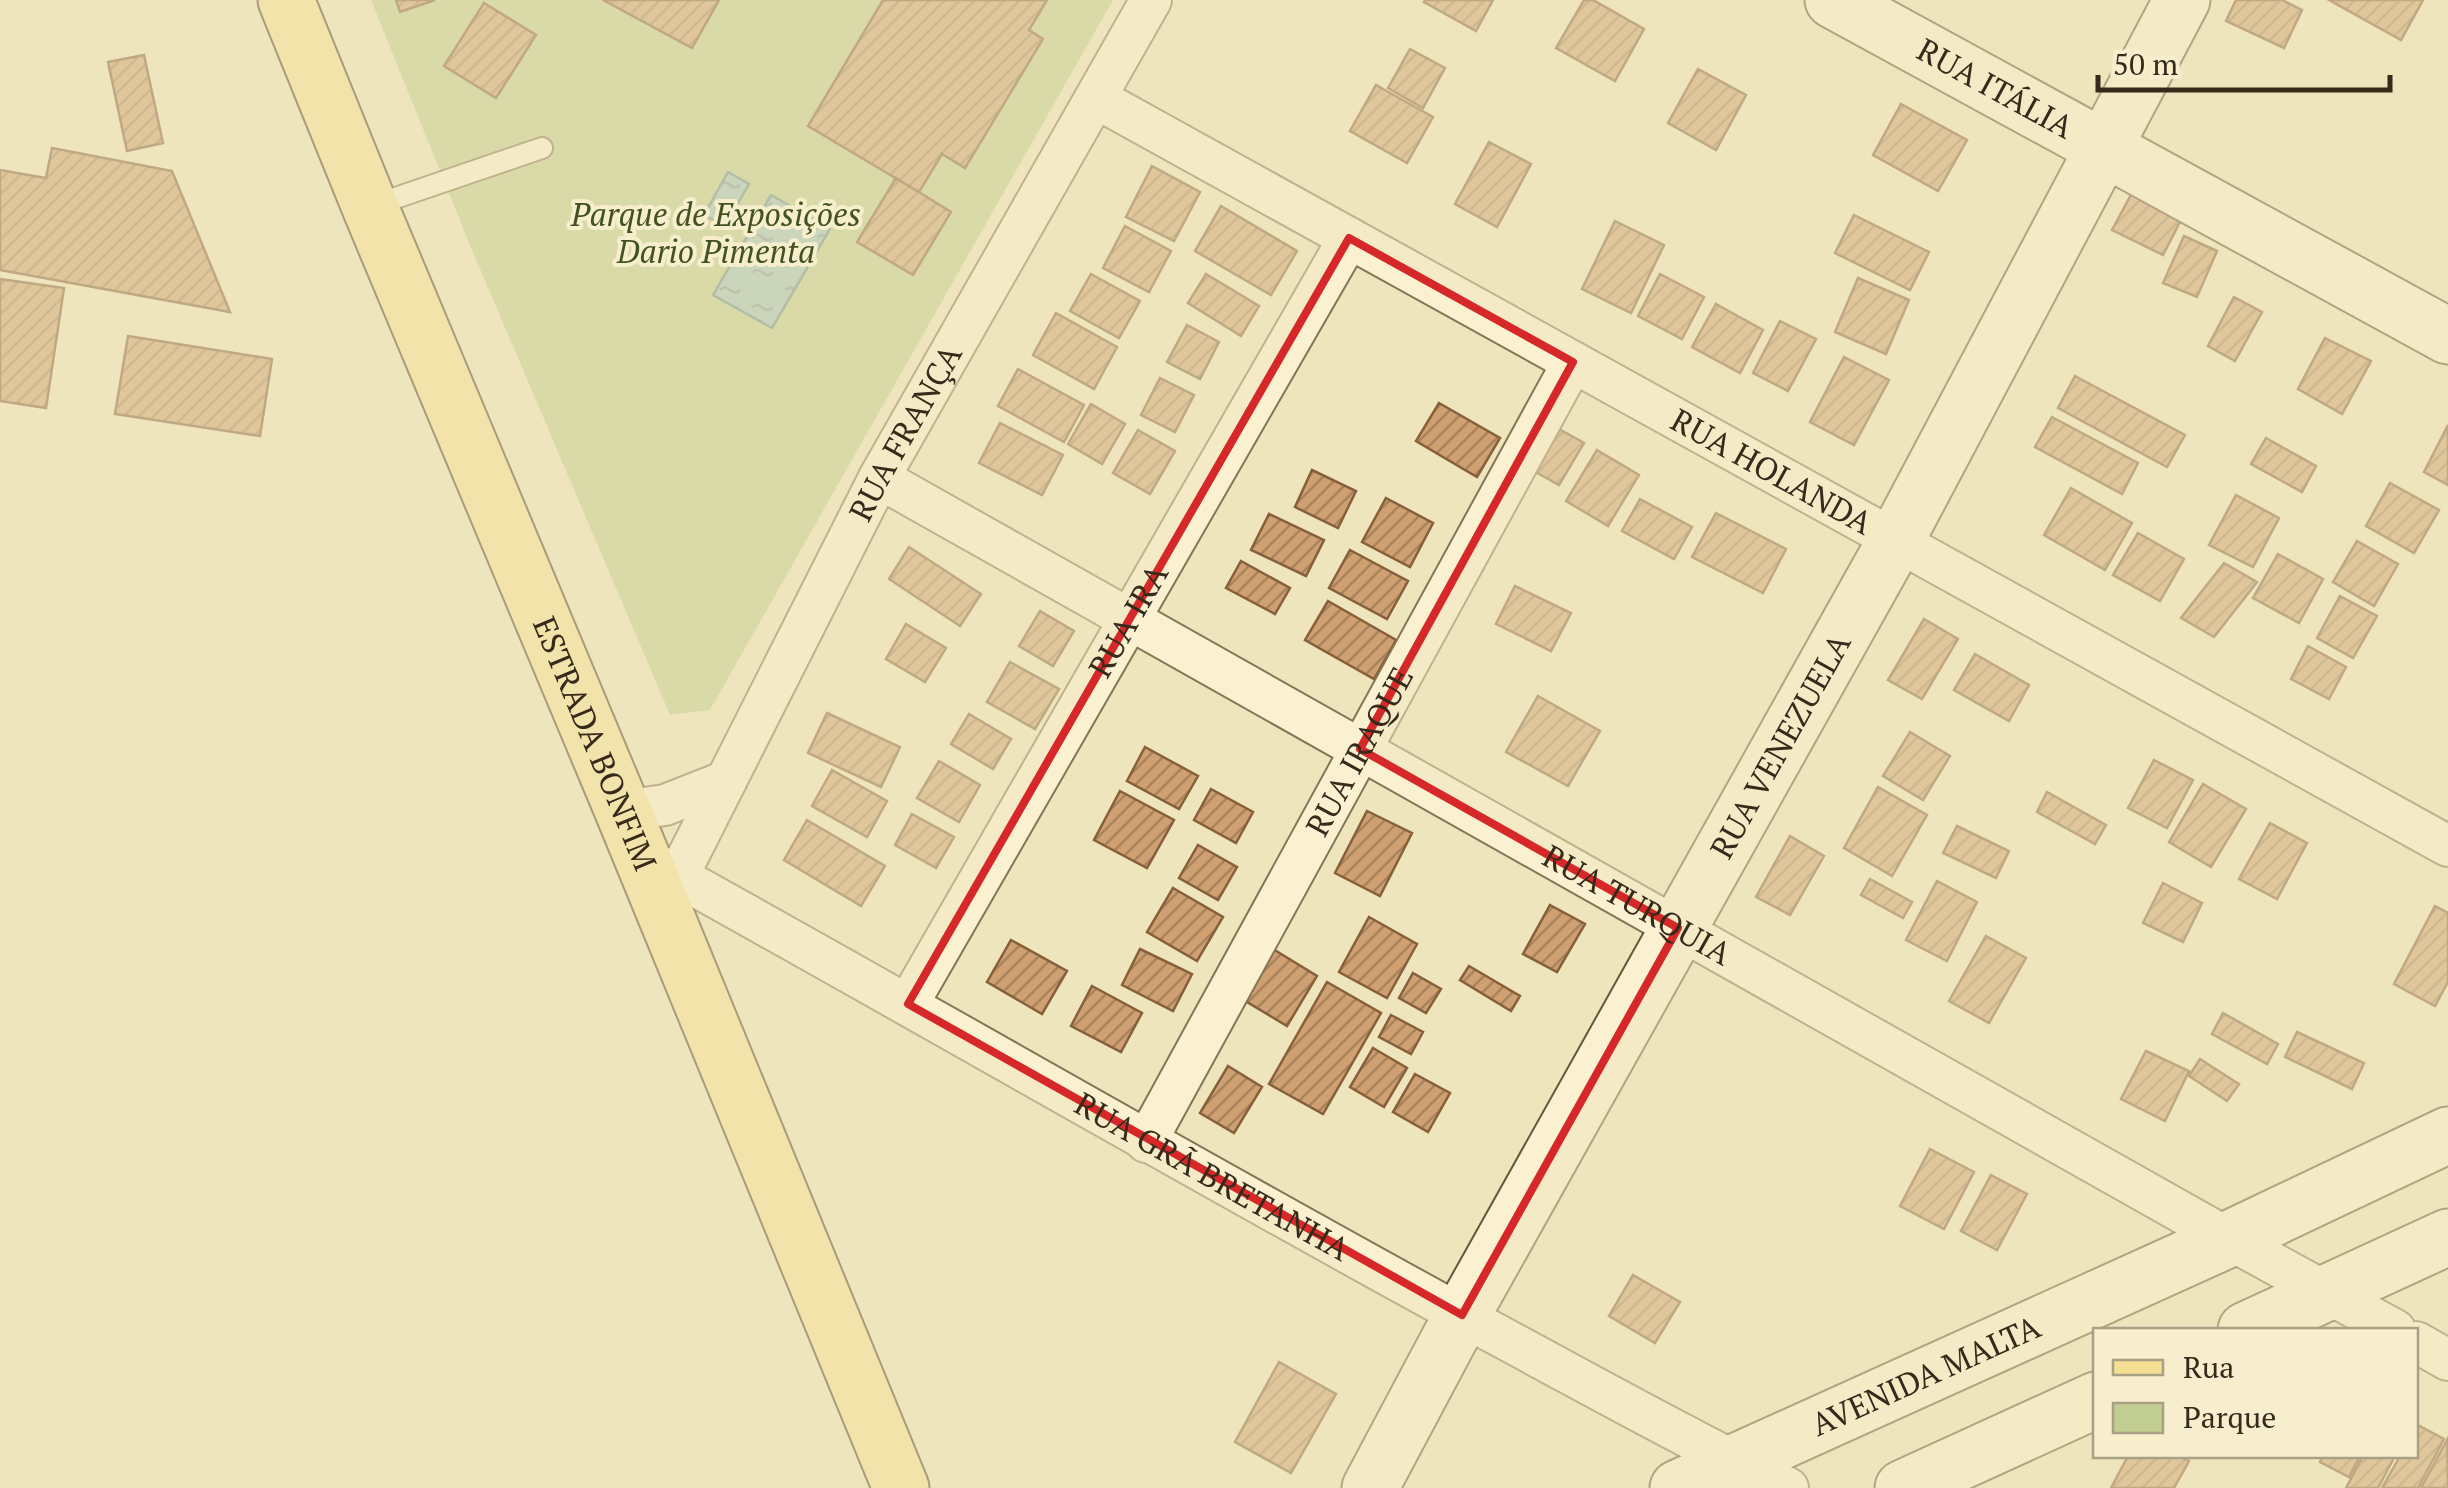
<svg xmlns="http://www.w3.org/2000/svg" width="2448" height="1488" viewBox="0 0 2448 1488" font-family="'PT Serif',serif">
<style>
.park{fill:#c1cd91}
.water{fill:url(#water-ripples);stroke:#688e88;stroke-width:2.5}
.building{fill:url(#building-hatch);stroke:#87603b;stroke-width:2.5}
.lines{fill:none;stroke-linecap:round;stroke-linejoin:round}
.lane-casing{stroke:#877456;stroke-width:24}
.street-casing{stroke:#877456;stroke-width:44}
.secondary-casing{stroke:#695539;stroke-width:59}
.primary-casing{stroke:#54422a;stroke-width:59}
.lane{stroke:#faf1d0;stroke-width:20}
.street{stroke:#faf1d0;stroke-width:40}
.secondary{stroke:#faf1d0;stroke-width:55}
.primary{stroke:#f5df92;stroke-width:55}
.marked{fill:none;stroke:#d62828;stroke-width:8;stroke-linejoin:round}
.labels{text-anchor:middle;stroke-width:8;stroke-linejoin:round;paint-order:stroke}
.street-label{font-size:32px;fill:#362a1b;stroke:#f6eecd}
.park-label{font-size:32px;font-style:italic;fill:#425321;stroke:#f6eecd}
</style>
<defs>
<pattern id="water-ripples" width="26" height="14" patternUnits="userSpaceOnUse" patternTransform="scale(2.5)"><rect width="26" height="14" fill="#a1c0ba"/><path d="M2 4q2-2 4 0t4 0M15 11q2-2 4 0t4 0" fill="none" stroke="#849c96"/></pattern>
<pattern id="building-hatch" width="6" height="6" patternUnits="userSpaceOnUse" patternTransform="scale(2.5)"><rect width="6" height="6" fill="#cfa071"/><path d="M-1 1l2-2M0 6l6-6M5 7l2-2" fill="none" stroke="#a9835c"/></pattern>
</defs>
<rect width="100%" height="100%" fill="#efe5bd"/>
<path class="park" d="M371,0H1113L710,710L670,715L469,243Z"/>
<path class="water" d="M728,172L749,184L725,226L704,215Z
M771,195L830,229L772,328L713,295Z"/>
<path class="building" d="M396,0H435L400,12Z
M603,0H719L692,48Z
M883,0H1047L1029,30L1043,39L965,168L942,154L919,192L808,126Z
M1425,0H1493L1476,31L1424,2Z
M1584,0H1593L1644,29L1615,81L1556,48Z
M2236,0H2282L2302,10L2284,48L2226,21Z
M2329,0H2423L2401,40Z
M484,3L536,35L496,98L444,66Z
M1410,49L1445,68L1423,108L1388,88Z
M144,55L163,143L127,151L108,62Z
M1698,69L1746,95L1716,150L1668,123Z
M1376,85L1433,117L1407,163L1350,131Z
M1901,104L1967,140L1938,191L1873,155Z
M1489,142L1531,164L1497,227L1455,204Z
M52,148L172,171L230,312L0,270V170L46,178Z
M1152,166L1200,192L1174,241L1126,217Z
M896,178L951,212L913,275L857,242Z
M2132,193L2182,218L2163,255L2112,230Z
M1221,206L1297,251L1271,295L1195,251Z
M1854,215L1929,252L1910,290L1835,253Z
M1615,221L1664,245L1631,313L1582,289Z
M1125,226L1171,251L1149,292L1103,268Z
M2184,236L2217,251L2197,297L2163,283Z
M1091,274L1140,301L1119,338L1070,311Z
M1206,274L1259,306L1241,336L1188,303Z
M1660,274L1704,297L1682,339L1638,316Z
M1858,278L1909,300L1886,354L1835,332Z
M0,279L64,288L46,408L0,401Z
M2234,297L2262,312L2235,361L2208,346Z
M1716,304L1763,330L1740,373L1692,347Z
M1056,313L1117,347L1094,389L1033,355Z
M1780,321L1816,339L1788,391L1753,373Z
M1187,325L1219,342L1200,379L1167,362Z
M128,336L272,359L260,436L115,414Z
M2325,338L2371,361L2342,414L2298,389Z
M1844,357L1889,380L1854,445L1810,422Z
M1018,369L1084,405L1064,442L998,406Z
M2075,376L2185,435L2167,467L2058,408Z
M1160,378L1194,395L1175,432L1141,415Z
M1439,403L1500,438L1477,477L1416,441Z
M1091,404L1125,424L1102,464L1068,444Z
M2052,417L2138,463L2122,494L2035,447Z
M1000,423L1063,455L1042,495L979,463Z
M1550,424L1584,443L1559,485L1525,466Z
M2448,425V485L2424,472Z
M1138,430L1175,451L1150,494L1113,473Z
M2266,438L2316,466L2302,492L2251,464Z
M1597,450L1639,475L1608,526L1566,501Z
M1312,470L1356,491L1338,528L1295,507Z
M2390,483L2439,510L2414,553L2366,526Z
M2071,488L2132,523L2105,570L2044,535Z
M2236,495L2279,518L2253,567L2209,545Z
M1386,498L1433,523L1410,567L1362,542Z
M1640,499L1692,527L1674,559L1622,531Z
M1716,513L1786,549L1763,593L1692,557Z
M1269,514L1324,540L1306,576L1251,550Z
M2138,533L2184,559L2160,601L2113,575Z
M2357,541L2398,564L2374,606L2333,582Z
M909,547L981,594L960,626L889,579Z
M1350,550L1408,581L1387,619L1329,588Z
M2278,554L2323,579L2299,623L2253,598Z
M1241,561L1290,588L1275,614L1226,588Z
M2224,563L2257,582L2214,637L2181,618Z
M1515,586L1571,613L1551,651L1496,624Z
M2340,596L2377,616L2353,658L2317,638Z
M1328,601L1396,640L1374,679L1305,640Z
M1040,611L1074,631L1053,666L1019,646Z
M1924,619L1958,639L1922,699L1888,680Z
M906,624L946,648L925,682L886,659Z
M2308,646L2346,667L2329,699L2291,679Z
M1975,654L2029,685L2009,721L1954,690Z
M1010,662L1059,689L1035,729L987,702Z
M1538,696L1600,731L1568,786L1506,752Z
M827,713L900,747L881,787L808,753Z
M969,714L1011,739L993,769L951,744Z
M1910,732L1950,756L1923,800L1883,776Z
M1145,747L1198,776L1179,809L1127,781Z
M2154,760L2193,780L2167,828L2128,808Z
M939,761L980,785L959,822L917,798Z
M832,770L887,801L867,837L812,806Z
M2203,784L2246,809L2211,867L2169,842Z
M1878,787L1927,815L1892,876L1844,848Z
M1211,789L1253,812L1236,843L1194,820Z
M1120,791L1174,820L1147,868L1094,840Z
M2047,792L2106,825L2095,844L2037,812Z
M1367,811L1412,833L1380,896L1335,873Z
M912,814L954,837L936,868L895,845Z
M807,820L885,866L861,906L784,860Z
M2270,823L2307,843L2277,899L2239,879Z
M1957,826L2009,851L1996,878L1943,853Z
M1790,836L1824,856L1790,915L1756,897Z
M1198,845L1237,867L1218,900L1179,878Z
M1870,879L1912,902L1903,918L1861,895Z
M1937,881L1977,902L1947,961L1906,940Z
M2163,883L2202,903L2183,942L2143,923Z
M1173,888L1223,917L1197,961L1147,932Z
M1550,905L1585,924L1557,972L1523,954Z
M2435,906L2448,913V982L2435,1006L2394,984Z
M1369,917L1417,944L1387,998L1339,972Z
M1986,936L2026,958L1989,1023L1949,1001Z
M1011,940L1067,971L1042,1014L987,982Z
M1140,949L1192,974L1173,1011L1122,985Z
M1273,949L1317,976L1287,1026L1242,999Z
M1469,966L1520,996L1511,1011L1460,980Z
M1413,973L1441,989L1426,1013L1399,998Z
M1327,982L1381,1013L1323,1114L1269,1084Z
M1092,986L1142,1013L1121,1052L1071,1026Z
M2223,1013L2278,1044L2267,1064L2212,1034Z
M1391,1015L1423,1032L1411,1054L1379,1037Z
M2297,1032L2364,1063L2352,1089L2285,1057Z
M1373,1048L1407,1068L1384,1107L1350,1087Z
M2146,1051L2189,1071L2165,1121L2121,1099Z
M2200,1059L2239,1084L2227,1101L2189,1076Z
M1228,1066L1262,1087L1234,1133L1200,1113Z
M1415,1074L1450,1093L1428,1132L1393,1112Z
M1930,1149L1974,1172L1944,1229L1900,1206Z
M1991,1175L2027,1194L1997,1250L1961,1231Z
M1633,1275L1680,1302L1655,1343L1609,1316Z
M1279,1362L1336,1394L1291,1473L1235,1442Z
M2416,1424L2444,1439L2418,1488H2382L2400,1456H2416Z
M2447,1440L2448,1488H2421Z
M2128,1456H2179L2189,1461L2174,1488H2111Z
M2323,1456H2360L2349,1477L2320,1462Z
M2363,1456H2395L2378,1488H2346Z"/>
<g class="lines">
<defs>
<path id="lane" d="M372,206L542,148"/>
<g id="street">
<path id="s1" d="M1096,98L2448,846"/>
<path id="s2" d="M879,478L2229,1239L2395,1330"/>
<path d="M623,811L665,805L726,781"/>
<path id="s3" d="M641,856C931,1016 1216,1183 1507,1340C1600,1390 1693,1442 1788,1488"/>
<path id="s4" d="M678,876L879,478L1151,0"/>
<path id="s5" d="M908,1004L1349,238"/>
<path id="s6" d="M1146,1142L1573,362"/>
<path d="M2416,1342L2448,1360"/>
</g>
<g id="secondary">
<path id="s7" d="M1833,0L2448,336"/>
<path d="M2246,1330L2448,1237"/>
<path id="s8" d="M1370,1488L1462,1315L1896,540L2182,0"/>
<path id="s9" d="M1678,1488L2229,1239L2448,1135"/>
<path d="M1903,1488L2096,1400"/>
</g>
<g id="primary">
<path id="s10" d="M286,0L370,207L623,811L901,1488"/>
</g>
</defs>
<use href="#lane" class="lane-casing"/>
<use href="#street" class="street-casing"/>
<use href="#secondary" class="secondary-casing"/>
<use href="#primary" class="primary-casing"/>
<use href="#lane" class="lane"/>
<use href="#street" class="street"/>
<use href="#secondary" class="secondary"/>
<use href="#primary" class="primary"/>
</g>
<path d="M0 0H2448V1488H0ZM1349,238L1573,362L1360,749L1678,928L1462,1315L908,1004Z" fill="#efe5bd" fill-opacity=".55" fill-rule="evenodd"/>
<path class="marked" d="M1349,238L1573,362L1360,749L1678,928L1462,1315L908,1004Z"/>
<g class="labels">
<g class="street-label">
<text dy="11" stroke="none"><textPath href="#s7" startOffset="185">RUA ITÁLIA</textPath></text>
<text dy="11" stroke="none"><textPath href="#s4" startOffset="498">RUA FRANÇA</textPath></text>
<text dy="11" stroke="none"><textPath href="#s1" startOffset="772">RUA HOLANDA</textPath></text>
<text dy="11" stroke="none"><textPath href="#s5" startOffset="442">RUA IRA</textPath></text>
<text dy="11" stroke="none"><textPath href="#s10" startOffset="805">ESTRADA BONFIM</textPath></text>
<text dy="11" stroke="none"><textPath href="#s8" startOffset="848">RUA VENEZUELA</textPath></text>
<text dy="11" stroke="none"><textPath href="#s6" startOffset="445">RUA IRAQUE</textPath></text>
<text dy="11" stroke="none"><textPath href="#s2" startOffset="870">RUA TURQUIA</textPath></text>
<text dy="11" stroke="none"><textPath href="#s3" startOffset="655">RUA GRÃ BRETANHA</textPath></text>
<text dy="11" stroke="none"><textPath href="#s9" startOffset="272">AVENIDA MALTA</textPath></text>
</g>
<g class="park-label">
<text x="716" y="226">Parque de Exposições<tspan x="716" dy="37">Dario Pimenta</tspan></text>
</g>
</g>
<rect x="2093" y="1328" width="325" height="130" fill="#f6eecd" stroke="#a9a086" stroke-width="2.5"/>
<rect x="2113" y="1360" width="50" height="15" fill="#f5df92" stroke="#a9a086" stroke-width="2.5"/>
<text x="2183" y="1378" font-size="30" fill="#362a1b">Rua</text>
<rect x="2113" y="1403" width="50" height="30" fill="#c1cd91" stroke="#a9a086" stroke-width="2.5"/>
<text x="2183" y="1428" font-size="30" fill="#362a1b">Parque</text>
<path d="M2098 75v15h292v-15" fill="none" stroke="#362a1b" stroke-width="5"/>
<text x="2113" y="75" font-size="30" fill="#362a1b" stroke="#f6eecd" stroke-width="8" paint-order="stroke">50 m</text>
</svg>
